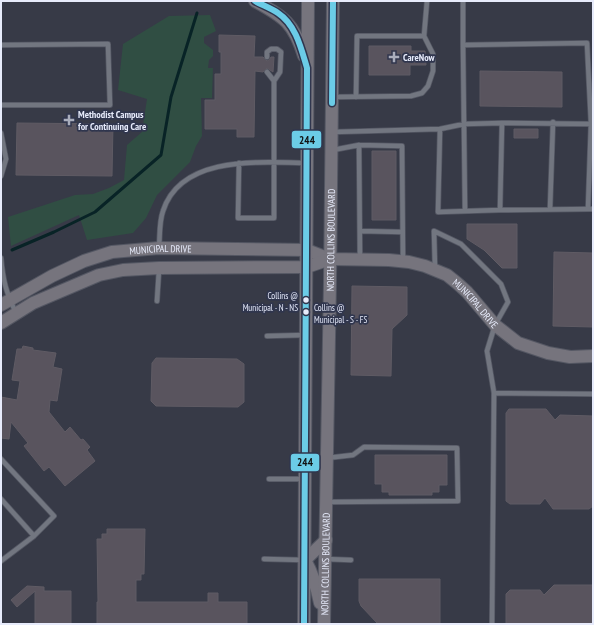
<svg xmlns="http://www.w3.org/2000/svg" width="594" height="625" viewBox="0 0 594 625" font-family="'PT Sans Narrow',sans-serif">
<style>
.green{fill:#304e43}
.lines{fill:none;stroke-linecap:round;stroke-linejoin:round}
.stream{stroke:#082326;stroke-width:3}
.building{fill:#59545e;stroke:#5f5b64}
.lane-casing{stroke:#545763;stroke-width:6}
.secondary-casing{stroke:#545763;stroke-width:14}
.lane{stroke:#727680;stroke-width:4.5}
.secondary{stroke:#76747d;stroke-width:12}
.bus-1-casing{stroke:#30364e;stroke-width:9}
.bus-1{stroke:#6bcce7;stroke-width:6}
.poi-dot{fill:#a9adbc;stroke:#30364e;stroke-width:1.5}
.bus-dot{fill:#e7ebfb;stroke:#30364e;stroke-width:1.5}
.labels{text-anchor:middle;stroke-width:3.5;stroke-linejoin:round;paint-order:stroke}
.bus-label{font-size:9px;fill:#e7ebfb;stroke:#30364e;text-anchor:end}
.poi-label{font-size:10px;font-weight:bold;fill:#e7ebfb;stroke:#30364e;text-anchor:start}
.street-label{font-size:10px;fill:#e7ebfb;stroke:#30364e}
.line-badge{stroke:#30364e;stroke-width:1.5}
.pale-badge-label{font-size:11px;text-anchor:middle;font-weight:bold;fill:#111}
</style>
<rect width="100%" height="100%" fill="#373a47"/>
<path class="green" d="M210,15L216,31L204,37V43L213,50V56L209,60L208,68H213L212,98H201L202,136L196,146L190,162L157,195L146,218L133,233L87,240L79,215L11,246L8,217L75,195L93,194L109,188L124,180L127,145L142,132L147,99L118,90L123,44L169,16Z"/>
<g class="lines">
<path class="stream" d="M12,250L54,232L95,212L161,155L171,97L197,13"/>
</g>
<path class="building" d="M219,35L255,36L254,57H263L267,61L269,60L271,57H274L273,72L267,68L263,72L255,71L254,137H237V129H205V100H215V74H221V52H219Z
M369,46H411V51H425L426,65H410V75H369Z
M480,71L562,72V107L480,106Z
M17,123L113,124L112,176L16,175Z
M514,129H538V138H514Z
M372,151H396V220H372Z
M467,224H517V268H502L484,250L467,239Z
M554,252L593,253V327L553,326Z
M352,286L407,287V315L392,329L391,376L351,375Z
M23,346L33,348V350L56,353L53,367L62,369L57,401L50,400L49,412L65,432L70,427L81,440L83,439L90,447L87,450L95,461L65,486L49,467L44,471L24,446L28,443L11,422L9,439L1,438V397L17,400L20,381L12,380L17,349H22Z
M156,358L237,359L244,364V402L238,407L156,406L151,401L152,363Z
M509,409H546L555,420L560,415L593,416V506L589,509H553L545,498L540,504H510L506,501V413Z
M375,455H447V485H439V492H432V495H389V492H382V484H375Z
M107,529H145L144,574H141V580H136V602H208V593H218V602H247V624H97V602H98L97,539H102V534H107Z
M359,579H440V624H378L361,606L359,601Z
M554,585H593V624H506V594L510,590H540L544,595Z
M27,586L44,587V591H71V624H35V591L17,607L11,600Z"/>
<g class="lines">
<defs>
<path id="lane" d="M463,1V45L587,43L591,123L588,209
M424,36L427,1
M1,45L108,44L110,105H1
M463,45L465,211
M267,72L274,81
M334,97L411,96L422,93L428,86L433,71V54L424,36H357L356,97
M440,129L464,124L502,123
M333,132L440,129L438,212L500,210L502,123L593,124
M1,133L6,159L1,176
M333,150L359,145
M239,163L238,218H274V81L280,72L281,52L277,49H271L267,52V57
M550,209L553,122
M500,210L593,209
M360,231L402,232
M159,248C160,236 159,222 163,211C181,155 260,162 307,163
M1,258C3,281 6,292 16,313
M360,259L359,145L402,146L403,261
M435,268L434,231L461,244L501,284L508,302L495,325L487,351L494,393
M157,301L159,270
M267,336L306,335
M1,459L54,516L34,536
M269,479H304
M1,499L34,536L1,561
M327,502L458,501L457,448L364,447L353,455L327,458
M264,559L303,560
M325,559L351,560
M492,624L494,393L593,394"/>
<g id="secondary">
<path d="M255,1C284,17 294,23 304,56"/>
<path id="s1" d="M1,305L52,276L84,261L112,252L159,248L307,250L330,259L389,260L409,262L425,266L447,275L457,283L467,292L495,325L518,343L548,353L570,357L593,356"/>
<path d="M1,323L33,303L99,275L123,270L159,268L307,267L330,259"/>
<path d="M320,603C317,588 313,574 305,560L326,540"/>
<path d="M304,624L308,1"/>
<path id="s2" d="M324,624L330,281L333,1"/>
</g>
</defs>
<use href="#lane" class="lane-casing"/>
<use href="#secondary" class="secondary-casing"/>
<use href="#lane" class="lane"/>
<use href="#secondary" class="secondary"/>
<defs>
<path id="bus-1" d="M255,1C262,5 271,8 278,13C296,25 301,48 307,68L304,624
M332,103L333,1"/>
</defs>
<use href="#bus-1" class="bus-1-casing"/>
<use href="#bus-1" class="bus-1"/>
</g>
<g class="poi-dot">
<path d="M392 51h4v4h4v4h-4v4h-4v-4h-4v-4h4z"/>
<path d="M67 114h4v4h4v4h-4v4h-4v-4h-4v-4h4z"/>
</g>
<g class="bus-dot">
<circle cx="306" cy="300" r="3.5"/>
<circle cx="306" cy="312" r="3.5"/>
</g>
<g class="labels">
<g class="bus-label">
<text x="298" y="299">Collins @<tspan x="298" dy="12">Municipal - N - NS</tspan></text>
<text x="314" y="311" text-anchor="start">Collins @<tspan x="314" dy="12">Municipal - S - FS</tspan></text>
</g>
<g class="poi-label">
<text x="403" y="61">CareNow</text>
<text x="78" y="118">Methodist Campus<tspan x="78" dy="12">for Continuing Care</tspan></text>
</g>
<g class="street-label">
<text dy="4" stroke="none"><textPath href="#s2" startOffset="384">NORTH COLLINS BOULEVARD</textPath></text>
<text dy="4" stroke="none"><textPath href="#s1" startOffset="172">MUNICIPAL DRIVE</textPath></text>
<text dy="4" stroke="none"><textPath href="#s1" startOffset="503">MUNICIPAL DRIVE</textPath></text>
<text dy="4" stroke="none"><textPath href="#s2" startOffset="60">NORTH COLLINS BOULEVARD</textPath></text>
</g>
</g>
<g class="line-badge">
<rect x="291" y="130" width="31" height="19" rx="4" fill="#6bcce7"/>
<rect x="290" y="453" width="30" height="19" rx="4" fill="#6bcce7"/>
</g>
<g class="pale-badge-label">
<text x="307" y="144">244</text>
<text x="305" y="466">244</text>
</g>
<rect width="594" height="625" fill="none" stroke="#e7ebfb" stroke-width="4"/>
</svg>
